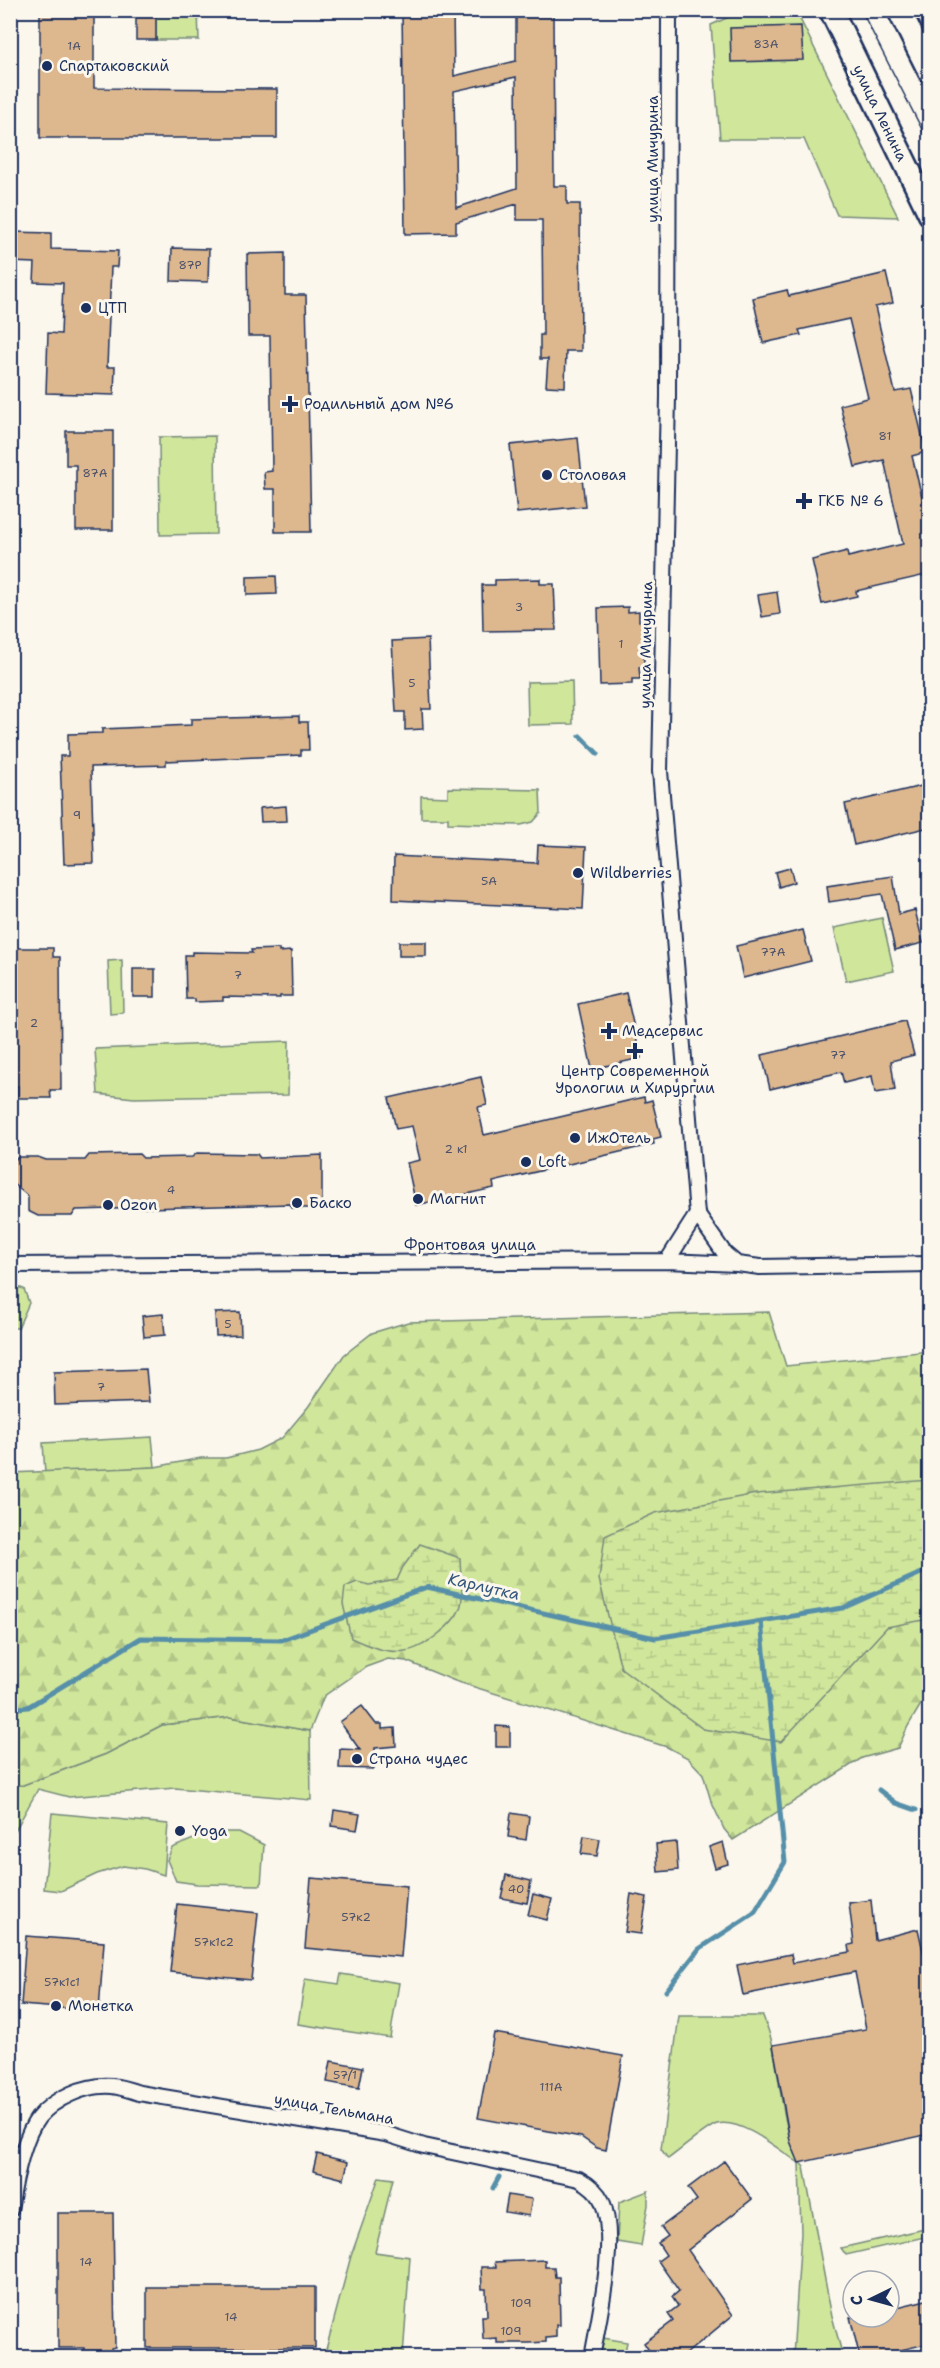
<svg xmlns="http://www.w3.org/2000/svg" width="940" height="2368" viewBox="0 0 940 2368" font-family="'Shantell Sans',sans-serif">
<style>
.green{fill:#d0e69b;stroke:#768a7c;stroke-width:1.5}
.forest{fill:url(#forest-firs);stroke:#768a7c;stroke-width:1.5}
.wetland{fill:url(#wetland-marsh);stroke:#768a7c;stroke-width:1.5}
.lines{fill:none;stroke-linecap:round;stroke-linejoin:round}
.stream{stroke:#578fa9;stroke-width:5}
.building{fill:#ddb88f;stroke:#1b2f5e;stroke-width:1.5;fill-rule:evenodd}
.minor-casing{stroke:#1b2f5e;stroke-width:18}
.primary-casing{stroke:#1b2f5e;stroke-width:27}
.minor{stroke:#fbf7ec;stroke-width:14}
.primary{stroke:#fbf7ec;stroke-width:22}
.tram{stroke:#1b2f5e;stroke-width:1.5}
.poi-dot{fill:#1b2f5e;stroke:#fbf7ec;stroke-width:2}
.labels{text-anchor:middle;stroke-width:6;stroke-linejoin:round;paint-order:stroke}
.number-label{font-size:12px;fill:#4c516a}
.poi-label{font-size:15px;fill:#1b2f5e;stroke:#fbf7ec;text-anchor:start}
.street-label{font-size:15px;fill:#1b2f5e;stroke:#fbf7ec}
.water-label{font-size:16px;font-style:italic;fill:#34577d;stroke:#fbf7ec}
</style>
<defs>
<pattern id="forest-firs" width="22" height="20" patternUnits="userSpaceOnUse" patternTransform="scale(1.5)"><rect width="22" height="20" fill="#d0e69b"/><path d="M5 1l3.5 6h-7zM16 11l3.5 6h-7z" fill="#b2c688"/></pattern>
<pattern id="wetland-marsh" width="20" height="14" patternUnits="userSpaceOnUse" patternTransform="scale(1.5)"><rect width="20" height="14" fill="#d0e69b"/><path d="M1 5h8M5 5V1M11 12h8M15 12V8" fill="none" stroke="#b2c688"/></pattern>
</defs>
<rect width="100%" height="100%" fill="#fbf7ec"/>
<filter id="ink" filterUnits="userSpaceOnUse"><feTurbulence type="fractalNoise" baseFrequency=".0167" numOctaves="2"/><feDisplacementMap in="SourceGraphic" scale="12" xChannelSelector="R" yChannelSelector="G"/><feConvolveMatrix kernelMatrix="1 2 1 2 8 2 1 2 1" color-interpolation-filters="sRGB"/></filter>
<g filter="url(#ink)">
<path class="green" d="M156,11H198L199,40H156Z
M742,11H796L898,217L837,215L804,139H720L711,25Z
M215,436L216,534L160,535L159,437Z
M572,681L573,724L528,725L527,682Z
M448,788L540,790L541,813L533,822L521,825L448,823V818H421V796L448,797Z
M882,918L894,971L846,981L834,928Z
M122,960L123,1013L110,1014L108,961Z
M289,1041L288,1095L134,1098L98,1094L95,1049Z
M11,1285L24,1289L29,1303L18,1328H11Z
M152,1437L155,1467L45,1473L43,1443Z
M230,1717L310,1731L311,1800L175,1788L69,1797L38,1789L11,1838L10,1786L23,1785L106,1754L162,1725Z
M52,1813L168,1824L164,1875L145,1869L123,1866L97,1874L61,1891L44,1889Z
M210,1832H239L264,1845L261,1885L197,1884L176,1881L167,1860L172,1848Z
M341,1974L399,1983L390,2038L298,2024L305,1979L339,1984Z
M679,2016H763C767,2026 771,2037 773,2047C779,2074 785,2150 804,2167L831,2312L843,2357H793L801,2233L799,2163C779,2150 742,2118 717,2124C707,2127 678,2152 668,2159L661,2149Z
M379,2177L393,2179L375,2252L410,2257L403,2357H324L351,2256Z
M648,2191V2205L641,2246L617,2242L619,2202Z
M929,2228V2236L846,2255L841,2248Z
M603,2338L627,2342L624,2357H600Z"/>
<path class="forest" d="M769,1312L786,1366L929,1351V1691L908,1726L898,1748L862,1758L733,1840L724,1829L711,1801L703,1774L688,1758L667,1747L455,1681L406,1661L388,1659L366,1667L324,1696L310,1731L230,1717L162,1725L106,1754L23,1785L11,1786L10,1473L155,1467L201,1458H226L258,1450L282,1438L308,1407L344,1355L372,1333L408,1322Z"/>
<path class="wetland" d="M929,1480V1619L887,1627L781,1742L703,1729L621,1668L599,1579L605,1536L655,1513L756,1494Z
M420,1544L460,1558C460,1573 464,1592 461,1605C457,1623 423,1649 405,1651C387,1654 366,1645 351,1638L343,1604L345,1587L357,1582L369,1585L397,1580L403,1567Z"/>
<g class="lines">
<path class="stream" d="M580,736L598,754
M10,1709L28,1707L141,1638L282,1640L427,1587L655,1638L843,1608L930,1569
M879,1790L896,1803L916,1810
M666,1991L699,1949L754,1913L785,1862L761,1621
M493,2188L499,2177"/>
</g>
<path class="building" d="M40,10H94V88L277,89V138H40Z
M402,10H453L454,76L516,61V10H553L554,186H567V204H580L581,351H566L565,387L546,386L548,359H540V335H543L542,220H517V204L456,222V233L405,234ZM516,77L517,188L456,208L454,91Z
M136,13H156V40H136Z
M801,26L803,60L731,62L730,28Z
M10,232L51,233V249L118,251L117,267H111L107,367H115L114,395L46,393L48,333L61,334L63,283L34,282L35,263L10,262Z
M172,248L209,249L208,282L171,281Z
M285,253V295H306L311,532H275V489H265L264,472L272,471L270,336H248L247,254Z
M886,273L893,303L875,307L895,392L911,389L926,452L912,456L930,530V574L856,591L857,596L822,604L812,560L847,551L848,557L903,544L884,460L855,467L840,405L868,398L849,319L799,330L801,335L763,343L753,298L787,290L789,296Z
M66,431H113V530H76V465H66Z
M578,438L585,506L517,513L510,445Z
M276,576L277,594L247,595V577Z
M540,579V584H554L556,630L483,631L482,585H495V580Z
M777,592L780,614L762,617L758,595Z
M628,607V612L639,611V621H643L644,667H639L640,679H632V684L600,685L598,608Z
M428,639L431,709H422L423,729L405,730V712H396L392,641Z
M299,716V722H308L309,750H301V755L166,761V765L91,767L94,863L64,864L60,756H68V734L102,733V729L191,725V719Z
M930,784V827L854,845L845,804Z
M286,806L287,821L261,822L260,808Z
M538,845L586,847L583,909L393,900L394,856L537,863Z
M790,868L794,882L779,887L775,872Z
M893,876L899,914L915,910L923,943L895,950L882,894L829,902L827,886Z
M803,930L811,961L743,978L736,946Z
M399,942H426V956H399Z
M17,948H53V957H60L61,1090H50L51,1098H18V1086H12V963L17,964Z
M279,949V952L291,951L292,996H280V998L223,997V1001L195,1002V999H186L185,955H192V952L252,953L251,950Z
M133,969H155V997H133Z
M626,993L641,1058L592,1069L578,1004Z
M905,1021L914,1055L891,1061L895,1090L875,1093L872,1076L844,1083L841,1072L770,1089L762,1055Z
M481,1077L487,1105L478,1107L484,1135L644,1097L645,1102L652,1100L661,1137L653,1139L654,1144L493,1182L494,1188L416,1205L407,1163L420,1160L412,1126L396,1129L389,1098Z
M197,1153L257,1154L260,1158L322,1155V1203L311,1204L308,1208H292L290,1204L76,1210L72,1216H38L28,1211V1196L13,1184L12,1161L19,1157H38L46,1160H85L89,1155L139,1154L143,1158L192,1157Z
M240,1312L241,1335L216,1336L215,1313Z
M163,1314L165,1335L144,1337L142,1316Z
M146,1369L149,1402L55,1405L54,1372Z
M362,1706L376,1724H382V1729L395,1728L396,1746L375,1748L374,1769L339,1768L340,1749L360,1750L340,1722Z
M496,1726L510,1727V1747H496Z
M334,1810L360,1814L357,1830L332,1826Z
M511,1813L529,1816L526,1840L508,1837Z
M584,1836L600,1839L597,1856L581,1854Z
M676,1842L678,1870L658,1872L656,1844Z
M723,1842L728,1864L715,1868L709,1847Z
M506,1875L531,1881L527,1903L501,1898Z
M311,1878L407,1886L401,1957L305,1948Z
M533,1894L552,1899L547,1920L528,1915Z
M631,1894L647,1897L641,1934L625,1932Z
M871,1900L875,1940L918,1929L930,1981V2134L799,2163L790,2141L773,2045L866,2029L855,1972L743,1995L737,1965L791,1954L793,1963L850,1952L849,1945L854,1944L849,1903Z
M177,1904L258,1913L251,1980L170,1972Z
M26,1936L104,1942L99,2011L21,2005Z
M494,2033L623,2056L606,2150L597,2148L581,2137L478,2118Z
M331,2061L363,2067L359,2088L327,2082Z
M317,2154L348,2162L344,2179L313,2171Z
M724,2161L752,2199L688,2250L733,2315L681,2358H654L644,2343L673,2321L668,2314L678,2306L672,2297L679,2291L658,2261L666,2255L658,2243L668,2236L661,2227L697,2200L688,2188Z
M508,2195L532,2199L529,2216L505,2212Z
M58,2213H113L115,2347L111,2348V2358H84V2348H58Z
M545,2260V2267H554L555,2277H559L560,2325H556V2337L546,2338V2342L529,2343H497V2338L483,2339L482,2316H487L486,2289H482L481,2267H496L495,2262Z
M147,2287H315V2348H147Z
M930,2299V2343L868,2358H860L850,2317H889V2309Z"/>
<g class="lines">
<defs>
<path id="minor" d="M669,10L668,397L660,771L697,1214L725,1254L737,1264
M667,1261L697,1214
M10,1265L667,1261L737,1264L760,1267L930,1264
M10,2210C14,2185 22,2139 38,2118C54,2098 86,2084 112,2086C121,2087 130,2090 139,2093L386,2134L424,2146L579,2179C588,2184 597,2190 602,2201C618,2238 599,2317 592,2358"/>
<path id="primary" d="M831,10L930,214
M899,10L930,72"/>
</defs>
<use href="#minor" class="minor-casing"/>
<use href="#primary" class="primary-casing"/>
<use href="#minor" class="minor"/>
<use href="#primary" class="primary"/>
<path class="tram" d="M861,10L930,145"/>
</g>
</g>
<g class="poi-dot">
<circle cx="47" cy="66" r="6"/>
<circle cx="86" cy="308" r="6"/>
<path d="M287 395h6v6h6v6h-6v6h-6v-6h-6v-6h6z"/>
<circle cx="547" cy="475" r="6"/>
<path d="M801 492h6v6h6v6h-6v6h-6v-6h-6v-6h6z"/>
<circle cx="578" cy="873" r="6"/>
<path d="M606 1022h6v6h6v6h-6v6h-6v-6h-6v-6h6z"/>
<path d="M632 1042h6v6h6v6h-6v6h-6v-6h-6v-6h6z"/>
<circle cx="575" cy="1138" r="6"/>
<circle cx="526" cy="1162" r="6"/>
<circle cx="418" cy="1199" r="6"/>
<circle cx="297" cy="1203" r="6"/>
<circle cx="108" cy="1205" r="6"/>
<circle cx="357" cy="1759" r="6"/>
<circle cx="180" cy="1831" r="6"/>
<circle cx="56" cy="2006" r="6"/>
</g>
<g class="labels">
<g class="number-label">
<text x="766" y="48">83А</text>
<text x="74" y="50">1А</text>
<text x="190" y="269">87Р</text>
<text x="885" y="440">81</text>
<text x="95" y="477">87А</text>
<text x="519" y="611">3</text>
<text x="621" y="648">1</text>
<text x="412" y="687">5</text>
<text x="77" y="819">9</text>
<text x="489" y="885">5А</text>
<text x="773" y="956">77А</text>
<text x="238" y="979">7</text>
<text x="34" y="1027">2</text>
<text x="838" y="1059">77</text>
<text x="456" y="1153">2 к1</text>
<text x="171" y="1194">4</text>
<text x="228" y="1328">5</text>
<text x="101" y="1391">7</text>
<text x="516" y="1893">40</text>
<text x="356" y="1921">57к2</text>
<text x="214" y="1946">57к1с2</text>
<text x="62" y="1986">57к1с1</text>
<text x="345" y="2079">57/1</text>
<text x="551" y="2091">111А</text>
<text x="86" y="2266">14</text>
<text x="521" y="2307">109</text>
<text x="231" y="2321">14</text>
<text x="511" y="2335">109</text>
</g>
<g class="poi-label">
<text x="59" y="71">Спартаковский</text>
<text x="98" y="313">ЦТП</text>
<text x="304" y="409">Родильный дом №6</text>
<text x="559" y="480">Столовая</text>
<text x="818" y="506">ГКБ № 6</text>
<text x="590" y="878">Wildberries</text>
<text x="622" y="1036">Медсервис</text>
<text x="635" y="1076" text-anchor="middle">Центр Современной<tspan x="635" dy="17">Урологии и Хирургии</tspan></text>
<text x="587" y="1143">ИжОтель</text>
<text x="538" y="1167">Loft</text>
<text x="430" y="1204">Магнит</text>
<text x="309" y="1208">Баско</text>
<text x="120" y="1210">Ozon</text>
<text x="369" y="1764">Страна чудес</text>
<text x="192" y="1836">Yoga</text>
<text x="68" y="2011">Монетка</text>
</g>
<g class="street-label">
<text transform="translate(880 113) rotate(64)" y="5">улица Ленина</text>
<text transform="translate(653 159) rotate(-90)" y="5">улица Мичурина</text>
<text transform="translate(646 645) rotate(-89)" y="5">улица Мичурина</text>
<text x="470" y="1250">Фронтовая улица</text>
<text transform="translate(334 2109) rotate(10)" y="5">улица Тельмана</text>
</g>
<g class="water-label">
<text transform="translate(484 1586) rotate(13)" y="6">Карлутка</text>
</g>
</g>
<rect width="940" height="2368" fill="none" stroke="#fbf7ec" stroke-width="36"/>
<rect x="18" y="18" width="904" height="2332" fill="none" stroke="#1b2f5e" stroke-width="2" filter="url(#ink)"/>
<g transform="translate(871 2299) rotate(265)"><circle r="28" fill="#fbf7ec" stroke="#a1a7b3" stroke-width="1.5"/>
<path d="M0-4.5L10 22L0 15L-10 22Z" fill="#1b2f5e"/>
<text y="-9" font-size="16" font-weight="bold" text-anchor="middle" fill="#1b2f5e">С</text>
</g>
</svg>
